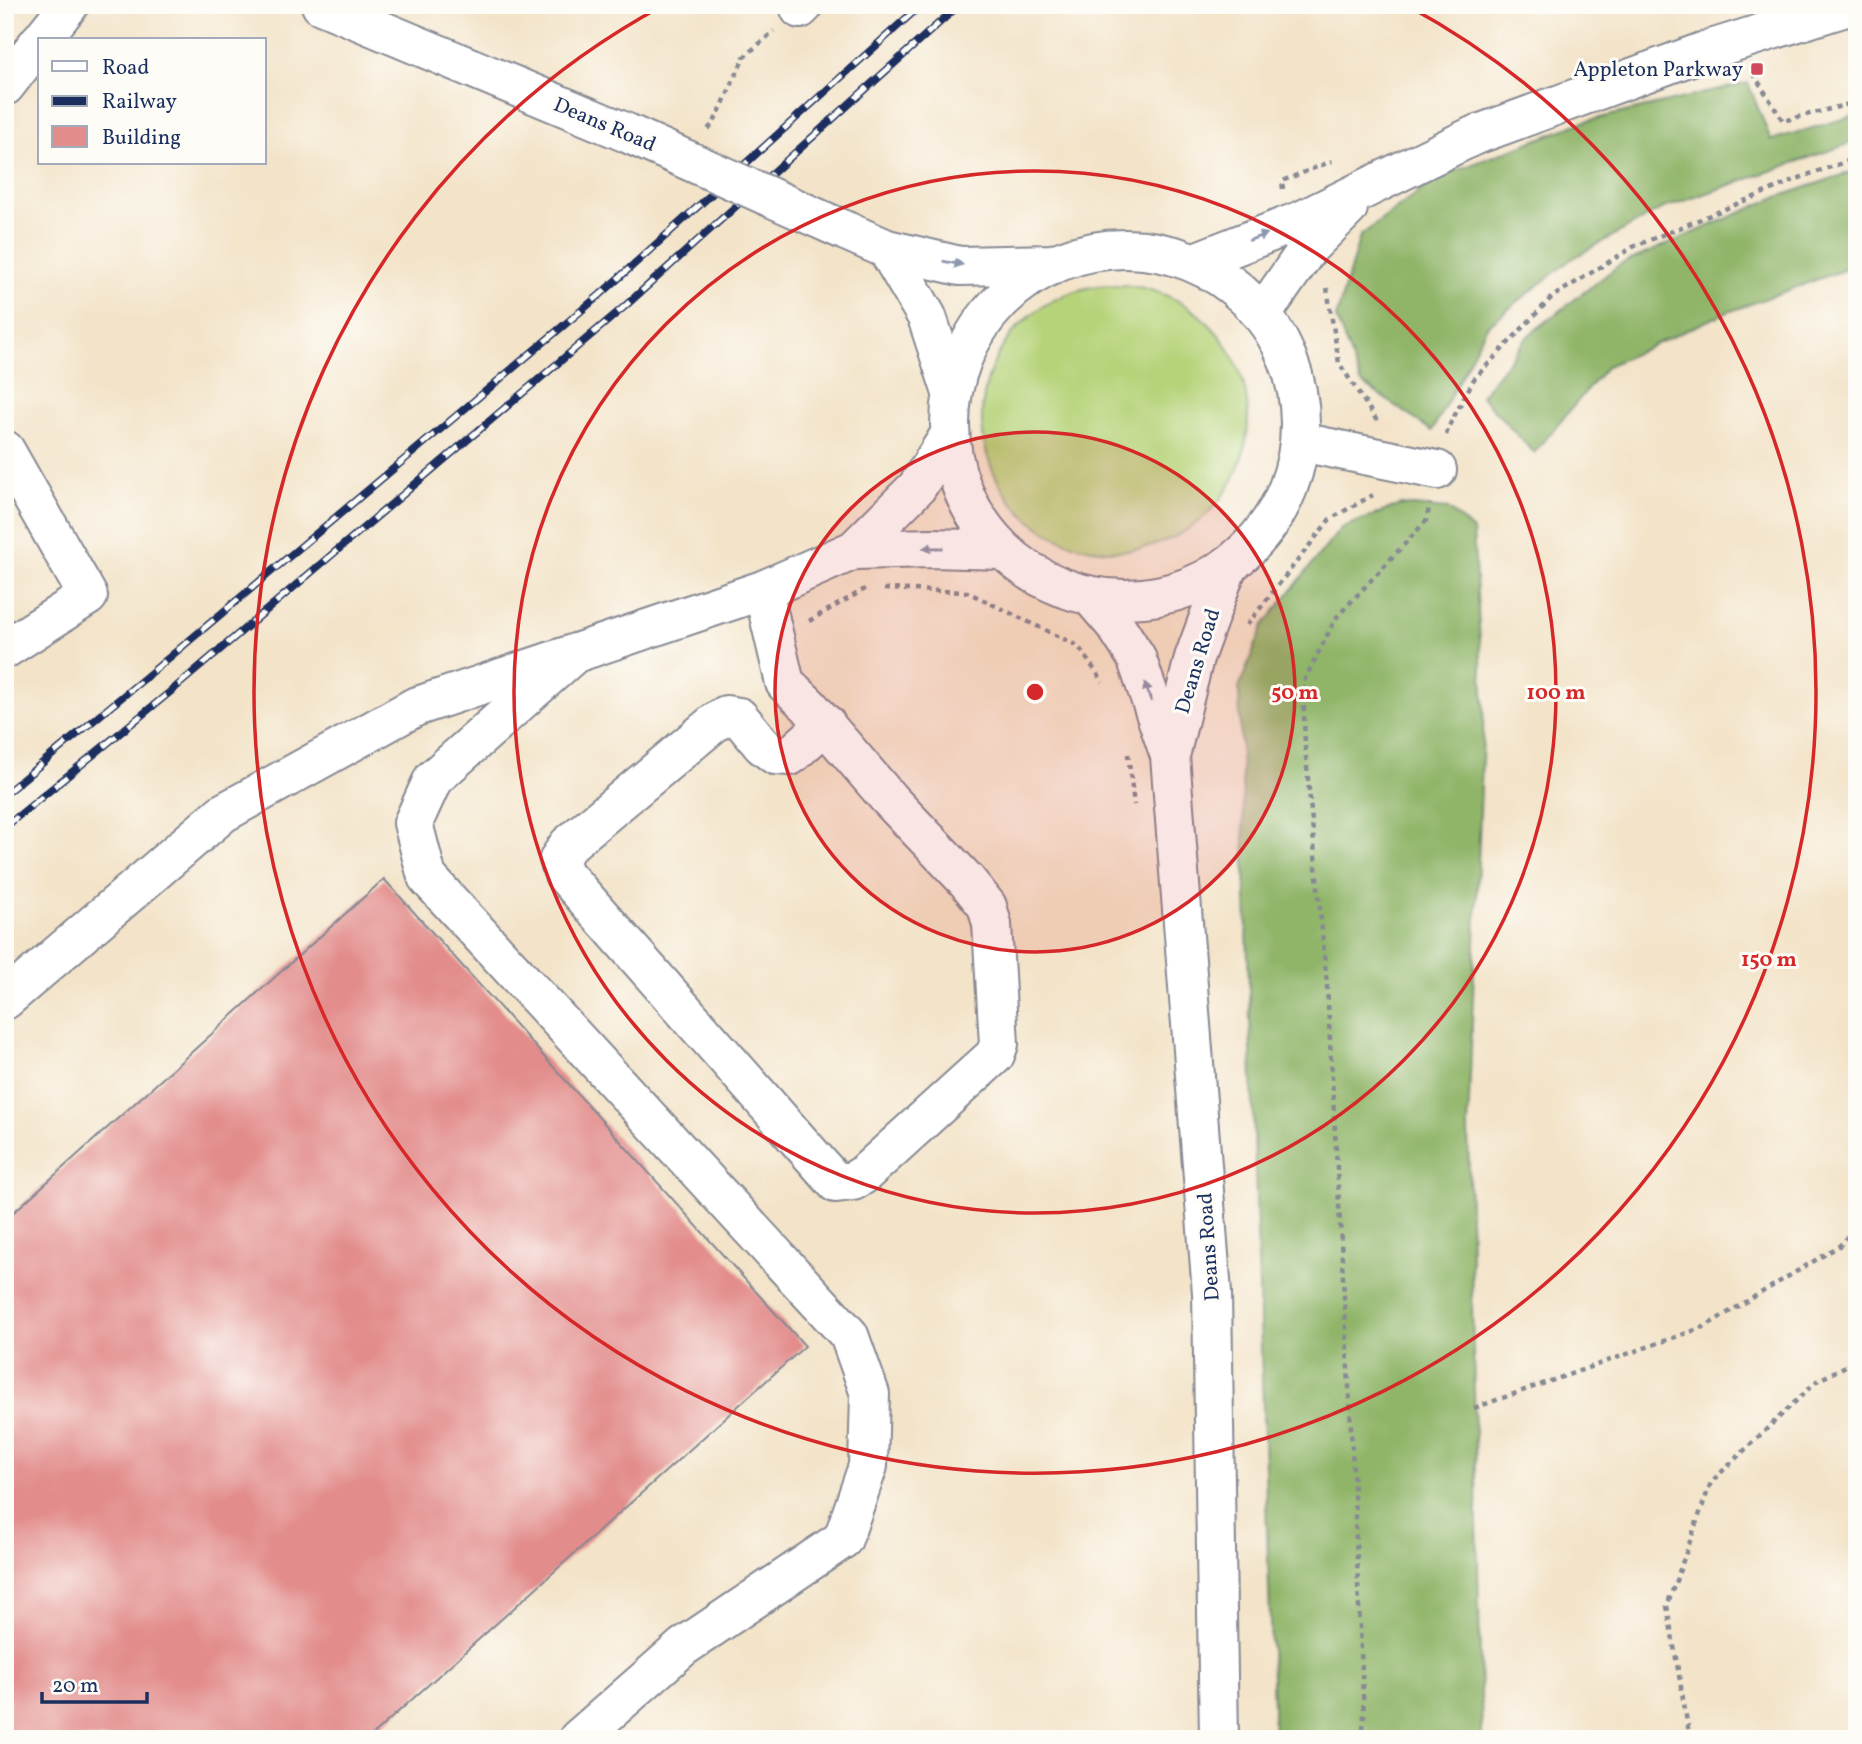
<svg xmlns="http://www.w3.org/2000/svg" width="1862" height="1744" viewBox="0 0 1862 1744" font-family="Vollkorn,serif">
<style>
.green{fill:#b6d379;stroke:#68816c;stroke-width:2}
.forest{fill:#90b569;stroke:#567264;stroke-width:2}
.building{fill:#e28c8b}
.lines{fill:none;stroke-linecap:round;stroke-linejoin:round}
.minor-casing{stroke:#878993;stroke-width:42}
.path{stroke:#878993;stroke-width:4.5;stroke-dasharray:5 5;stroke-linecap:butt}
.minor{stroke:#fff;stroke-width:38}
.rail-casing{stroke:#1b2f5e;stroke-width:8}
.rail{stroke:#fdfcf7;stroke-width:5;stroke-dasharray:16;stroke-linecap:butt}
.minor-bridge-casing{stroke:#878993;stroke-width:42;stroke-linecap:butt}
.minor-bridge{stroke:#fff;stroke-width:38}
.oneway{fill:#8d97ae}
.ring{fill:none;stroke:#d62828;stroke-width:3.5}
.poi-dot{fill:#d1495b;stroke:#fdfcf7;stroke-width:2.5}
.labels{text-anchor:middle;stroke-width:6;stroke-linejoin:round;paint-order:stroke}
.poi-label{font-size:21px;fill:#1b2f5e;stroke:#fdfcf7;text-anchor:end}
.street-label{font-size:21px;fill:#1b2f5e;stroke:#fdfcf7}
.centre{fill:#d62828;stroke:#fdfcf7;stroke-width:3.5}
.ring-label{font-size:21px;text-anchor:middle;font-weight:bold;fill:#d62828;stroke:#fdfcf7;stroke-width:6;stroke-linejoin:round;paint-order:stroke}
</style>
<rect width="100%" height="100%" fill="#fdfcf7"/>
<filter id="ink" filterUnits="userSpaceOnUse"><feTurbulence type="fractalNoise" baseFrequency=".0143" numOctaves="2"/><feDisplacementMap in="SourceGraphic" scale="14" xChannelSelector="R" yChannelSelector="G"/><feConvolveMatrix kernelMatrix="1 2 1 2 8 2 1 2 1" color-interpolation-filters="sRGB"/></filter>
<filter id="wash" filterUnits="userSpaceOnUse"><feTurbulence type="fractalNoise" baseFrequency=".00686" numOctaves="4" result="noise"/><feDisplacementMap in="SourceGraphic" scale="28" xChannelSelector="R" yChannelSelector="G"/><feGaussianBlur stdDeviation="1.57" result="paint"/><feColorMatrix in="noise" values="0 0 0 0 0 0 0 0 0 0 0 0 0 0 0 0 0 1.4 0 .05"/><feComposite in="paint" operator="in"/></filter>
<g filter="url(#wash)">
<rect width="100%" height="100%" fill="#f3e3c8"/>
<path class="green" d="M982 418a133 133 0 1 1 266 0a133 133 0 1 1-266 0Z"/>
<path class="forest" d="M1748,83L1771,140L1857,115V141L1661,209L1570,260L1487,326L1432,431L1361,382L1336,318L1360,236L1439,177L1583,122Z
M1857,170V265L1720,315L1607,366L1534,453L1481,396L1529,335L1619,265L1772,199Z
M1400,505L1448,509L1473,530L1484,707L1468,1128L1482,1739H1274L1239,688L1263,626L1341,528Z"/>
<g id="blocks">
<path class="building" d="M384,879L805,1346L368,1739H5V1220Z"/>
</g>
</g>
<g filter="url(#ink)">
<use href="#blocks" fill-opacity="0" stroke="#878993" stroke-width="2"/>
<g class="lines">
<defs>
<path id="minor" d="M321,5L627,133
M800,9L804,5
M41,40L69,5
M5,86L40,41
M846,231L887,249L960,266L1052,264
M950 424a175 175 0 1 1 350 0a175 175 0 1 1-350 0Z
M887,249L927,317L952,393
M1195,262L1302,220L1473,136L1705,51L1852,5
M1263,313L1309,247L1348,208
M949,436L917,487L854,550L932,548L1001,550
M1301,442L1437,470
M5,450L88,596L5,649
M763,590L785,683L809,706L889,799L967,881L987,906L992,924L999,1044L995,1055L863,1175L853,1181L836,1183L564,874L559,859L568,845L714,723L726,715L739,717L762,745L775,755L790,756L826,724
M1092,598L1116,626L1136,657L1170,756L1212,1293L1219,1739
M575,653L433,779L413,823L427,877L849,1335L870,1394L868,1466L843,1539L683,1647L578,1739
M1170,756L1194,658L1227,568
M5,1000L223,813L415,707L763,590L854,550"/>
</defs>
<use href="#minor" class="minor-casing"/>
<path class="path" d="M1753,73L1783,121L1857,102
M708,129L713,124L723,104L744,57L774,31
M1283,189L1282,181L1332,161
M1327,288L1339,363L1377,421
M1446,435L1449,426L1474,379L1552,297L1633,247L1807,175L1857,158
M884,589L967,592L1078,646L1103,682
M809,621L865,589
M1247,625L1330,519L1373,495
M1128,754L1134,805
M1474,1408L1704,1327L1839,1246L1857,1228
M1362,1739L1364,1717L1350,1405L1327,986L1305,746L1303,683L1336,618L1426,521L1430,504
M1690,1739L1667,1606L1711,1482L1817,1381L1857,1360"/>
<use href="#minor" class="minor"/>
<defs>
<path id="rail" d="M5,794L146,677L601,294L921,5
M5,827L170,692L624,307L959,5"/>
</defs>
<use href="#rail" class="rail-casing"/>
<use href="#rail" class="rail"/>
<defs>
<path id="minor-bridge" d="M627,133L846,231"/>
</defs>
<use href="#minor-bridge" class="minor-bridge-casing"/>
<use href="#minor-bridge" class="minor-bridge"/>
</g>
<defs><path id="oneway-solid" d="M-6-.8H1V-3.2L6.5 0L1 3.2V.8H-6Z" transform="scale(1.75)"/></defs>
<g class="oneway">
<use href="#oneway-solid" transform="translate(1258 237) rotate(-21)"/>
<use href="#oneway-solid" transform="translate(953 263) rotate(10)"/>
<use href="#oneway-solid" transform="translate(933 548) rotate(-180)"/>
<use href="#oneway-solid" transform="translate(1148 692) rotate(-109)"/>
</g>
</g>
<circle cx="1035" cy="692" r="260" fill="#d62828" fill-opacity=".12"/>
<g class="ring">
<circle cx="1035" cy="692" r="260"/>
<circle cx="1035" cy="692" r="521"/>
<path d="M1408 6A781 781 0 1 1 662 6"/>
</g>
<rect class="poi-dot" x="1750" y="62" width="14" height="14" rx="3.5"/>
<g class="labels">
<g class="poi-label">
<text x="1743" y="76">Appleton Parkway</text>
</g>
<g class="street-label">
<text transform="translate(605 124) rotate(23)" y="7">Deans Road</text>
<text transform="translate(1197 661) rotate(-73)" y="7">Deans Road</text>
<text transform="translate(1208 1247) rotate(-94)" y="7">Deans Road</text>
</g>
</g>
<circle cx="1035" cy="692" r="10" class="centre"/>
<g class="ring-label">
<text x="1295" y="699">50 m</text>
<text x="1556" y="699">100 m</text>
<text x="1769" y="966">150 m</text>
</g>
<rect width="1862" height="1744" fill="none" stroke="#fdfcf7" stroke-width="28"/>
<rect x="38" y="38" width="228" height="126" fill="#fdfcf7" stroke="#a3aaba" stroke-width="2"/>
<rect x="52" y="61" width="35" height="10" fill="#ffffff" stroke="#a3aaba" stroke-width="2"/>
<text x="102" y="74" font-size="21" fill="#1b2f5e">Road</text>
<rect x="52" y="96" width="35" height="10" fill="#1b2f5e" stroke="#a3aaba" stroke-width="2"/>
<text x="102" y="108" font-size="21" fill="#1b2f5e">Railway</text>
<rect x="52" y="126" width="35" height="21" fill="#e28c8b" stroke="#a3aaba" stroke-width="2"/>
<text x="102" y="144" font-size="21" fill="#1b2f5e">Building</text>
<path d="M42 1692v10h105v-10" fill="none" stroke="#1b2f5e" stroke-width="3.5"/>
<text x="52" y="1692" font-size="21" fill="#1b2f5e" stroke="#fdfcf7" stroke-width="5" paint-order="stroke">20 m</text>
</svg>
